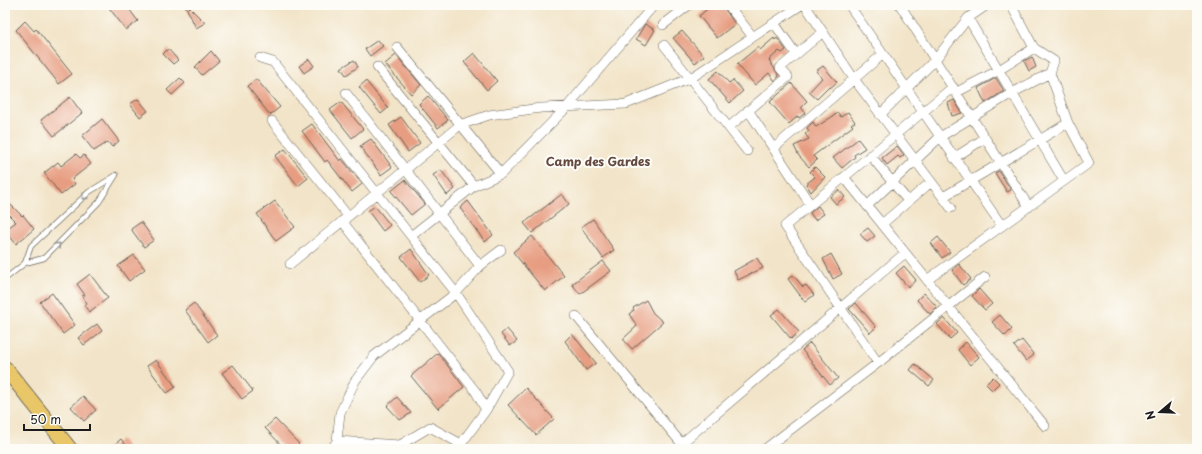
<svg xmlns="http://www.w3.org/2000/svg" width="1202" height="454" viewBox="0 0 1202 454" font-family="'Playpen Sans',sans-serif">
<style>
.building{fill:#e79d81}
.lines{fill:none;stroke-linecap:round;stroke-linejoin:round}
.service-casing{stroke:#676258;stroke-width:6}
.minor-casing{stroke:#676258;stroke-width:10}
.trunk-casing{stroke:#676258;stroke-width:16}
.service{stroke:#fff;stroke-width:4.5}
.minor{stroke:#fff;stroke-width:9}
.trunk{stroke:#e9c769;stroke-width:14}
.oneway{stroke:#999}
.labels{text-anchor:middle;stroke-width:4;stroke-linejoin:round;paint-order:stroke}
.quarter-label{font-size:12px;font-weight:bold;fill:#63493f;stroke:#fdfcf7}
</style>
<rect width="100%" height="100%" fill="#fdfcf7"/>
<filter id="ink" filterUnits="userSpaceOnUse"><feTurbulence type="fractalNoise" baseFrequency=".025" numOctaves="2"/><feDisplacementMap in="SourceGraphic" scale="8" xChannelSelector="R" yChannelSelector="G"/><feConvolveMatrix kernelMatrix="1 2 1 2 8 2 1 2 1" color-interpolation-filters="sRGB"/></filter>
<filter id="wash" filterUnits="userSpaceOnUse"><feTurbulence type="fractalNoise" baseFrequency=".012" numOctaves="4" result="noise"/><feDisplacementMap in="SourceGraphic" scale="16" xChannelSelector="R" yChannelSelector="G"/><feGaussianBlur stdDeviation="0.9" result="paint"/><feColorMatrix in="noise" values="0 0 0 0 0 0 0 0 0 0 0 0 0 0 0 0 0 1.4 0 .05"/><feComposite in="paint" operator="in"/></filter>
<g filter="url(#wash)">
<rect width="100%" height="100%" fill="#f2e4c8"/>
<g id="blocks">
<path class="building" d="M107,5H126L138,21L126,30Z
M185,5H187L205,23L196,28Z
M712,5H722L735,24L717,38L699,16Z
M25,21L34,31L36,29L72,74L59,84L16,30Z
M645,24L655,30L646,45L636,39Z
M682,31L704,56L695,63L673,38Z
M774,38L775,40L777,38L786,50L782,53L779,51L769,60L779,76L775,81L769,73L755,85L737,64L758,47L760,50Z
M378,40L383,46L370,56L365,49Z
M168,49L178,60L173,64L163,54Z
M211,51L219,61L202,75L195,67Z
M474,53L497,81L487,90L464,62Z
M396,55L421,85L411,94L385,64Z
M1032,57L1036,67L1029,71L1024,61Z
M309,59L314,66L304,73L299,66Z
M354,60L358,67L346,75L341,68Z
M823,66L837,82L830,88L829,87L817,99L809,92L822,78L816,71Z
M718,71L729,83L733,80L743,91L730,103L709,79Z
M180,78L185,83L172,95L167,90Z
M996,78L1004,91L985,103L978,88Z
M256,79L280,107L270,115L247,86Z
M366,81L388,108L381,114L359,87Z
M791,83L807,101L801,107L805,113L799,118L798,116L789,124L770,102Z
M428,96L448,120L438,128L419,104Z
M70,97L82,113L54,136L41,120Z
M138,99L148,111L140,117L130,104Z
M954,100L962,113L952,116L948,103Z
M341,102L363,129L352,138L330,110Z
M848,112L855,122L851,124L853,126L813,156L817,160L809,167L799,156L794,146L809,139L805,134L809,131L807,128L813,122L816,127L838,113L841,117Z
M401,117L420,143L408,152L389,125Z
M102,119L119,141L112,147L108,142L94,151L82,136Z
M312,124L340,161L342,159L362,184L352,192L327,160L325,162L302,131Z
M371,139L392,167L381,175L360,146Z
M858,139L865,148L854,155L855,157L842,168L833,158Z
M897,146L904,155L900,158L898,156L887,165L882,158Z
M285,149L308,178L298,186L275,156Z
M76,154L80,158L84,155L91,164L72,179L75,184L61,195L44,173L58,162L61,166Z
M815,167L825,177L811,192L806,184L815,177L810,172Z
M441,170L455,189L447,195L433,175Z
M999,171L1011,190L1007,192L995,173Z
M405,180L425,204L411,215L391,191Z
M839,190L845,197L836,204L830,197Z
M562,194L569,204L532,233L524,223Z
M275,201L295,227L276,241L257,214Z
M468,201L493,235L485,242L460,208Z
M10,204L22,216L23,215L34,229L16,244L5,230L16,222L5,211Z
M375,206L390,225L383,231L368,211Z
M818,206L824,214L815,220L810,213Z
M593,219L614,250L603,258L581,227Z
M141,222L154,240L144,247L131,229Z
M868,228L875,236L867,242L860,234Z
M532,236L564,276L545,291L513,252Z
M938,237L950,252L942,258L931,243Z
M411,249L429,275L420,282L401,257Z
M831,254L842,274L833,279L823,259Z
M134,255L145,269L129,281L118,266Z
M757,258L763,268L738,280L734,271Z
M603,261L611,271L580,294L572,284Z
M959,264L971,279L963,285L952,270Z
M904,266L916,280L908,287L896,273Z
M90,274L108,298L89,312L84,305L87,303L82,296L85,295L77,284Z
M793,275L803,287L806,285L814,295L805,302L788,279Z
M979,289L992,304L985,310L972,296Z
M52,293L75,325L63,334L40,302Z
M924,293L937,307L930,314L917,300Z
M646,300L653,313L663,322L632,349L623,339L637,326L629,314L634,310L633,308Z
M194,303L217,335L208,342L185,310Z
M856,303L876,327L870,333L849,309Z
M779,309L799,332L791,339L771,315Z
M1000,315L1012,329L1005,336L992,322Z
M944,318L957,333L950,339L937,324Z
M97,324L102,331L84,345L78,338Z
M507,329L517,341L510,346L501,334Z
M572,334L596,363L586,370L565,341Z
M1022,340L1034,355L1026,361L1014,346Z
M966,342L979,357L970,365L958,350Z
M810,343L838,378L830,385L802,350Z
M438,353L464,387L438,409L411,376Z
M156,360L176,387L167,393L147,366Z
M915,364L934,380L929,386L910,370Z
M233,365L253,391L242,399L222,373Z
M993,377L999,383L992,390L986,384Z
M526,388L554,419L536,435L508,405Z
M83,396L96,410L84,421L71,407Z
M397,397L411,413L400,420L387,406Z
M275,419L299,444L294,449H285L265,428Z
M121,439L129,449H109Z"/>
</g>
</g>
<g filter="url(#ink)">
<use href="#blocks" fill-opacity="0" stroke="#676258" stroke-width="1"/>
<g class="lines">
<defs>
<path id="service" d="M25,263L31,246L89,192L115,176
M5,279L25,263L44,258L99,202L116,175"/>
<path id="minor" d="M728,5L753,37
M805,5L854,79L951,208
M849,5L1002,226
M900,5L1029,207
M968,18L1064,181
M774,23L796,54
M663,25L689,5
M664,45L747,151
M397,47L501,174L474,186L411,236
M260,58L273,62L456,293L508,371L486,410L461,444L430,427L400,445L337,441
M377,67L474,186
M957,92L999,70L1034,48
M346,93L480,266
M748,110L810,204
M880,115L935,60L968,18L987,5
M272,121L348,216
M729,127L788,77L780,68L823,32
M774,148L883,54
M870,155L908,201
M954,158L985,138
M501,174L566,108L654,5
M844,177L1045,426
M943,197L1068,123
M867,206L940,137L1012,93L1050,73
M342,221L476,392L486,410
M882,224L931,182
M290,264L460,125L489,115L541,108L626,104L691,78L801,5
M927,280L1089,163L1068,123L1050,73L1054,61L1034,48L1011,5
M576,316L686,449
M878,363L785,226L953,87
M682,443L905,253
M332,449L337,441L340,413L355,381L374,356L456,293L480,266L501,250
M765,449L878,363L985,277"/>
<path id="trunk" d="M5,368L70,449"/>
</defs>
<use href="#service" class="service-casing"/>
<use href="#minor" class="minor-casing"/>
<use href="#trunk" class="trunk-casing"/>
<use href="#service" class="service"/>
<use href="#minor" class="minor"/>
<use href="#trunk" class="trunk"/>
</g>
<defs><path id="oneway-chevron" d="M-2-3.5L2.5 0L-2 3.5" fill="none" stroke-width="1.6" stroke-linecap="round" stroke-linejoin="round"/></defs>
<g class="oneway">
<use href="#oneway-chevron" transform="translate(84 197) rotate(139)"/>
<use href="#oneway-chevron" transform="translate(58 245) rotate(-44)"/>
</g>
</g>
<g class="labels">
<g class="quarter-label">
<text x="598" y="166">Camp des Gardes</text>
</g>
</g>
<rect width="1202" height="454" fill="none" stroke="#fdfcf7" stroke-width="20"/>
<g transform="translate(1160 412) rotate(251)" stroke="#fdfcf7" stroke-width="3" paint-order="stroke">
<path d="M0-3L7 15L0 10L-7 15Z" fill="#1c1c1c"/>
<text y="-6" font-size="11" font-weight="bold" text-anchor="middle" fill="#1c1c1c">N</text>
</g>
<path d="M24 424v6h66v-6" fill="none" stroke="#1c1c1c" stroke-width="2"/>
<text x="30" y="424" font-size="12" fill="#1c1c1c" stroke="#fdfcf7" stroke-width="3" paint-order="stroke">50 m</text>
</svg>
